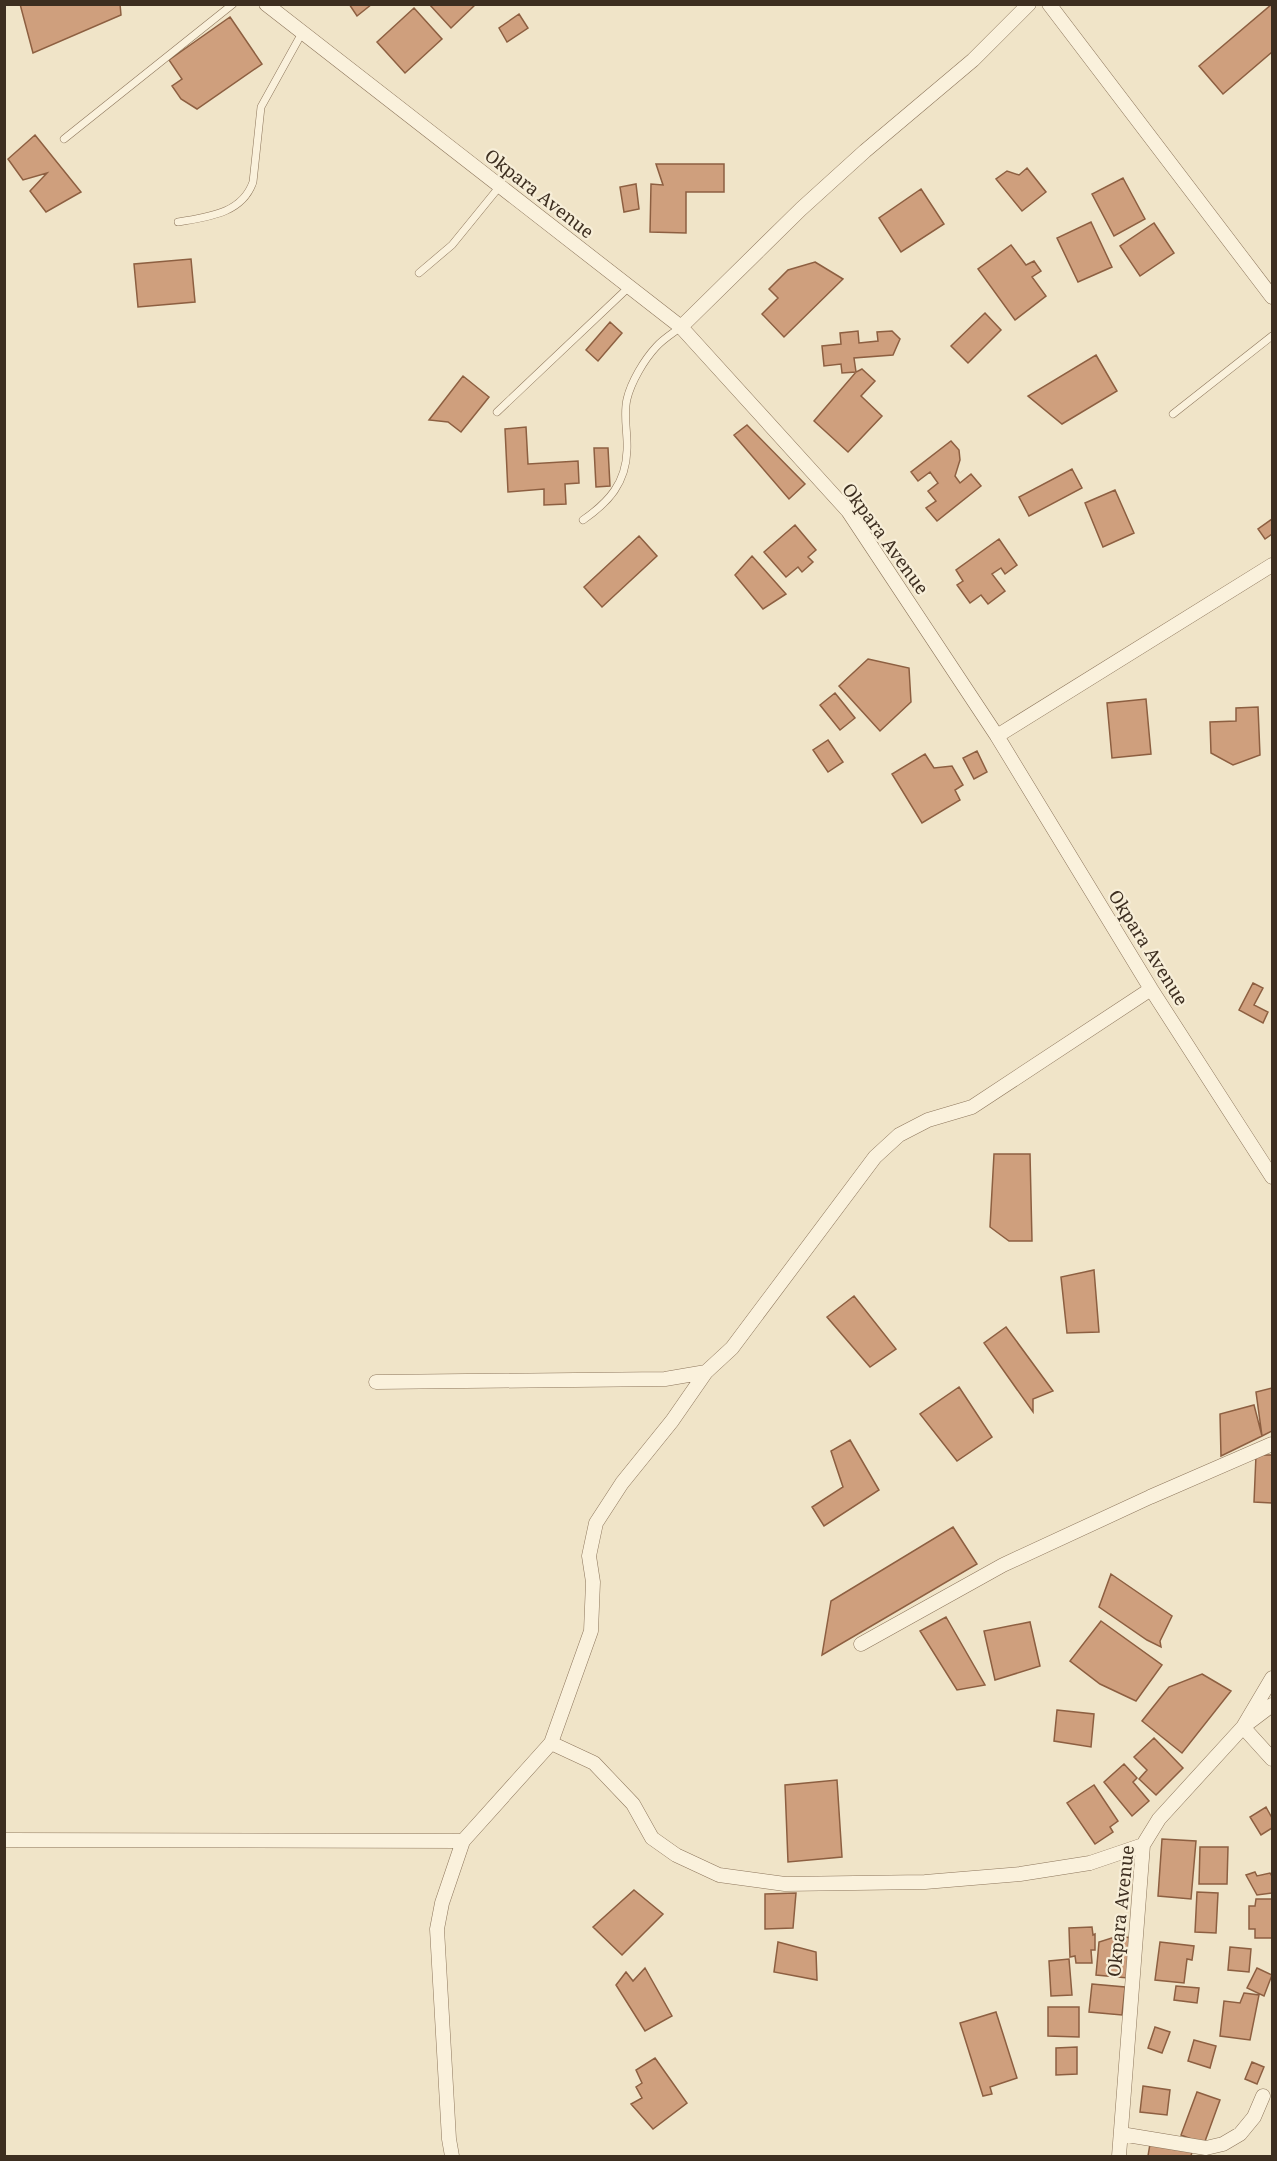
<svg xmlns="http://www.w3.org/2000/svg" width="1277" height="2161" viewBox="0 0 1277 2161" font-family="'Noto Serif',serif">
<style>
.building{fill:#cf9f7d;stroke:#8d5f41;stroke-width:1.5}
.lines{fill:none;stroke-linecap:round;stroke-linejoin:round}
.lane-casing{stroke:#8d765c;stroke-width:8}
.street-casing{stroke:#8d765c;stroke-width:15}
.lane{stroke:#faf1dc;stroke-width:7}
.street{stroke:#faf1dc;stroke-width:14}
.labels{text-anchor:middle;stroke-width:4.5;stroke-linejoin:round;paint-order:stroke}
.street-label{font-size:18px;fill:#3d2e20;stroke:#f7eed8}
</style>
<rect width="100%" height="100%" fill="#f0e4c8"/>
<path class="building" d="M20,4H120L121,15L33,53Z
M349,4H372L357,16Z
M429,4H476L451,28Z
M1272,4V52L1223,94L1199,66Z
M414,8L442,39L405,73L377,42Z
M519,14L528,28L507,42L499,28Z
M230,17L262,64L197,109L181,99L172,86L182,79L169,60Z
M35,135L81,192L46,212L30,191L47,173L23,180L8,159Z
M656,164H724V192H686V233L650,232L651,184L663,185Z
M1027,168L1046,192L1022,211L996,179L1007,171L1019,175Z
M1123,178L1145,219L1114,236L1092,194Z
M636,184L639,209L624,212L620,187Z
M921,189L944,224L901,252L879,218Z
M1091,222L1112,267L1078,282L1057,238Z
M1154,223L1174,253L1140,276L1120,246Z
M1011,245L1026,265L1034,261L1041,271L1032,277L1046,296L1015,320L978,269Z
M191,259L195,302L138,307L134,264Z
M815,262L843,279L784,337L762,314L778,298L769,289L788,270Z
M985,313L1001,330L968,363L951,346Z
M610,322L622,333L598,361L586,350Z
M858,331L859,343L878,341L877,332L892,331L900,339L893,355L854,358L856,372L842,373L841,364L824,366L822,346L841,344L840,333Z
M1096,355L1117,391L1062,424L1028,396Z
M862,369L875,381L861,396L882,416L848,452L814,421L856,372Z
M463,376L489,397L461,432L448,422L429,420Z
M747,425L805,484L789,499L734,435Z
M526,427L528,464L578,461L579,483L565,484L566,504L544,505V489L508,492L505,429Z
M951,441L959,450L960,460L955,476L960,483L971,474L981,486L937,521L926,508L936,501L928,491L938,483L930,472L918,481L911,472Z
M594,448H608L610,486L596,487Z
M1072,469L1082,488L1029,516L1019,497Z
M1115,490L1134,533L1103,547L1085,503Z
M1272,519V534L1265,539L1258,529Z
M795,525L816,550L808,557L813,562L802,572L798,567L786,577L764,552Z
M639,536L657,556L602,607L584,587Z
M999,539L1017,565L1005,574L1001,568L992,574L1005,591L988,604L981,595L970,603L957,585L963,581L956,570Z
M752,556L786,594L763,609L735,575Z
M868,659L909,668L911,702L880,731L839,686Z
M835,693L855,718L840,730L820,705Z
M1146,699L1151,754L1112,758L1107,703Z
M1258,707L1260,755L1233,765L1211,753L1210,722L1236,721V708Z
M828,740L843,762L828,772L813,750Z
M977,751L987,772L974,779L963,758Z
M925,754L934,768L952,766L963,785L955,790L960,800L922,823L892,774Z
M1253,983L1263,988L1254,1005L1268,1012L1263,1023L1239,1010Z
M994,1154H1030L1032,1241H1009L990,1227Z
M1094,1270L1099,1332L1067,1333L1061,1277Z
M854,1296L896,1349L870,1367L827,1317Z
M1006,1327L1053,1391L1033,1399V1412L984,1343Z
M959,1387L992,1437L957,1461L920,1414Z
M1272,1388V1431L1262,1436L1256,1392Z
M1254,1405L1262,1436L1221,1456L1220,1414Z
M850,1440L879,1490L824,1526L812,1507L843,1487L831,1451Z
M1256,1455H1272V1503L1254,1502Z
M953,1527L977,1564L822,1655L831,1601Z
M1111,1574L1172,1616L1160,1641L1161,1647L1147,1640L1099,1607Z
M946,1617L985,1685L957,1690L920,1631Z
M1101,1621L1162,1665L1136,1701L1100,1684L1070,1661Z
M1030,1622L1040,1666L995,1680L984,1631Z
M1202,1674L1231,1691L1182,1753L1142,1721L1169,1687Z
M1057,1710L1094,1714L1091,1747L1054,1741Z
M1154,1738L1183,1768L1156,1795L1139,1779L1147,1770L1134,1757Z
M1124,1764L1137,1778L1133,1782L1149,1801L1132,1816L1104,1782Z
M837,1780L842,1857L788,1862L785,1785Z
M1094,1785L1118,1821L1110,1827L1113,1832L1095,1844L1067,1803Z
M1266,1807L1272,1818V1828L1261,1835L1250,1817Z
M1162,1839L1196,1841L1191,1899L1158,1896Z
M1200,1847H1228L1227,1884H1199Z
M1255,1872L1257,1876L1270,1873L1272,1876V1893L1257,1895L1246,1875Z
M634,1890L663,1914L622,1955L593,1927Z
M1197,1892L1218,1893L1216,1933L1195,1932Z
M796,1893L793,1928L765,1929V1894Z
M1256,1899H1272V1938H1255V1929H1249V1906H1255Z
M1092,1927L1093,1935L1095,1934V1950H1091L1092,1963H1076L1075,1956L1070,1957L1069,1928Z
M1118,1936L1132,1938L1128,1978L1096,1975L1099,1942Z
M778,1942L816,1952L817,1980L774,1972Z
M1160,1942L1194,1946L1192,1960L1187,1959L1184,1983L1155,1980Z
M1230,1947L1251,1949L1249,1972L1228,1970Z
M1069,1959L1072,1995L1051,1996L1049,1961Z
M645,1968L672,2016L645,2031L616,1985L626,1972L633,1981Z
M1257,1968L1272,1975L1264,1996L1247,1988Z
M1092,1984L1125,1987L1122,2015L1089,2012Z
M1176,1986L1199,1988L1197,2003L1174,2000Z
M1244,1993L1259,1995L1250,2040L1220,2036L1224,2001L1240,2003Z
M1048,2007H1079V2037L1048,2036Z
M996,2012L1017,2078L990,2087L992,2094L983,2096L960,2023Z
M1155,2027L1170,2032L1162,2053L1148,2048Z
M1194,2040L1216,2046L1210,2068L1188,2061Z
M1077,2047V2074L1056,2075V2048Z
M655,2058L687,2103L653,2129L631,2104L642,2098L636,2087L642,2083L636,2070Z
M1252,2062L1264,2067L1257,2084L1245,2079Z
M1143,2086L1170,2090L1167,2115L1140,2112Z
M1197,2092L1220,2100L1204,2144L1181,2135Z
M1150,2144L1192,2152L1191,2156H1148Z"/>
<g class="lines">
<defs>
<path id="lane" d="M64,139L233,4
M178,222C207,217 242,214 253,182L261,107L302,33
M419,273L452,245L500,186
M497,412L629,287
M1173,414L1272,336
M583,520C609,502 626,483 627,450C628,433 623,416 627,399C631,382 644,360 656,347C663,339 673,333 681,327"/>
<path id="street" d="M266,4L681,327L848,511L997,736L1151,989L1272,1177
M1049,4L1272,297
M681,327L801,209L865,151L973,60L1029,4
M997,736L1272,565
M376,1382L665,1379L706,1372L732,1348L875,1157L899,1135L928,1120L972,1107L1151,989
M861,1644L1003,1565L1150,1497L1272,1444
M1272,1705L1243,1727L1272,1759
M551,1743L594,1763L633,1804L652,1838L676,1855L719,1875L785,1884L925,1882L1020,1874L1090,1863L1143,1845
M4,1840L463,1841L551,1743L591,1631L593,1582L589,1556L596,1523L622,1483L672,1421L706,1372
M1121,2134L1206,2148L1223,2144L1240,2134L1254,2117L1263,2096
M452,2156L449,2139L437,1929L442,1903L463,1841
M1119,2156L1143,1845L1159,1819L1243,1727L1272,1678"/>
</defs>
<use href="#lane" class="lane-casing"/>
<use href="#street" class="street-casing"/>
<use href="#lane" class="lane"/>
<use href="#street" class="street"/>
</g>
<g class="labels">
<g class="street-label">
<text transform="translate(539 194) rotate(38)" y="6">Okpara Avenue</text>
<text transform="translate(885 539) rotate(54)" y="6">Okpara Avenue</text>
<text transform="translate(1148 948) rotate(58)" y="6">Okpara Avenue</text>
<text transform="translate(1121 1911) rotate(-84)" y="6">Okpara Avenue</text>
</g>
</g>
<rect width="1277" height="2161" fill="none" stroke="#3d2e20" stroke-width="12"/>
</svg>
